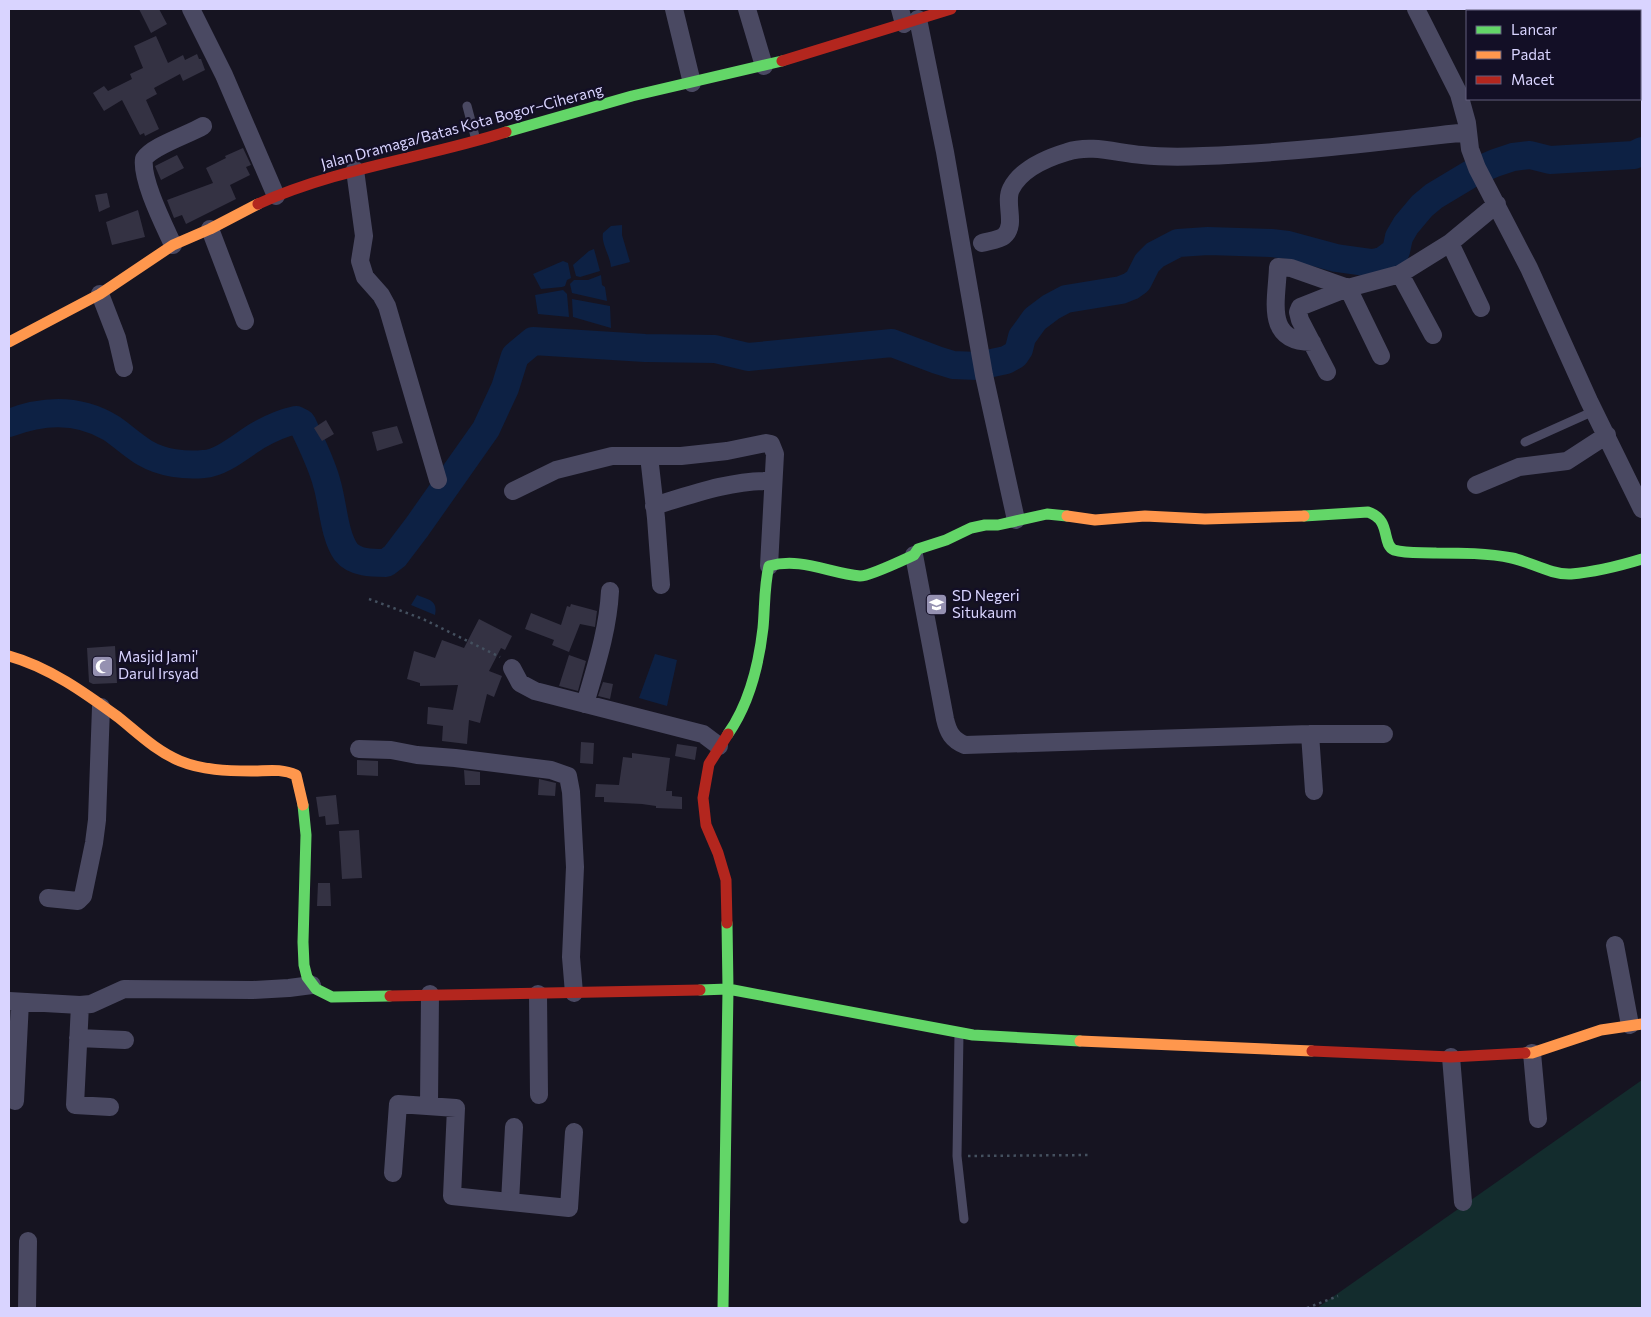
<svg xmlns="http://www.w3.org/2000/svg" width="1651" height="1317" viewBox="0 0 1651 1317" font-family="Commissioner,sans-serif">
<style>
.green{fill:#132c2d}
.water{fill:#0d2144}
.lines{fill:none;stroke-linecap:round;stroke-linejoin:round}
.river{stroke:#0d2144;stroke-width:28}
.building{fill:#343243}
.path{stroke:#44505f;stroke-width:2.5;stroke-dasharray:2.5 4;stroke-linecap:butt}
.lane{stroke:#4a4962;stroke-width:9}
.street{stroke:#4a4962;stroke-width:18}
.fast{stroke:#63d668;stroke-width:11}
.slow{stroke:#ff974d;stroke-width:11}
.jam{stroke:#b3261e;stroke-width:11}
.labels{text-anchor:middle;stroke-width:4.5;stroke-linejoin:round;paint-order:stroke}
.street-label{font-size:15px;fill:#d9d4ff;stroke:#130f26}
.poi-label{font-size:15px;fill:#d9d4ff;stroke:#130f26;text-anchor:start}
</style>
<rect width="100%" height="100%" fill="#161421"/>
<path class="green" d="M1642,1080V1308H1317Z"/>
<path class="water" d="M622,225V235L630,262L611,267C610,255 601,244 603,233L611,226Z
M594,249L600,271L580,277L576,276L573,265L589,251Z
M563,261L568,263L571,278L567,280L565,286L562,287L541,289L533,274Z
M601,275L602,285L605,287L607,301L572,293L570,284L574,280H588Z
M563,290L567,294L569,317L538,314L535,295Z
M572,299L610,306L611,328L573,317Z
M417,595C429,600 438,600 435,615L411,605Z
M655,654L677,660L667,706L639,698Z"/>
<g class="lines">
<path class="river" d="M9,423C43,410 78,408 111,428C123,436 133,446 145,453C162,463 185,466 204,464C222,463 242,445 257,436C269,429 282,423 296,420L302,423C311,443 322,464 327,484C333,504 334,535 346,552C355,563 372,563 386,563L395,556L417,527L486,429L505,388L515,356L533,341L645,348L715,349L748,357L892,343L937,360L953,365L978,366L1006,360L1015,355L1019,349L1022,337L1035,319L1051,307L1066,299L1121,290L1131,286L1138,281L1147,263L1155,255L1178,243L1208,241L1271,243L1288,245L1336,258L1372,263L1378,262L1384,260L1396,251L1399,237L1406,225L1422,206L1434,196L1474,172L1495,163L1513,157L1530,155L1550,160L1634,155L1642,151"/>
</g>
<path class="building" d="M139,9H159L167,24L151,33Z
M156,36L168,63L183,55L185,60L197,54L199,59H201L205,70L183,81L180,74L154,88L157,94L146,100L159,129L145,136L144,133L140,135L122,100L104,111L93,93L104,86L108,91L132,79L130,74L143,68L134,46Z
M243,148L251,165L246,167L250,175L230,185L236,199L186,224L182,215L174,218L167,200L213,183L206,168L226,158L225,156Z
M177,155L184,168L161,180L155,166Z
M107,193L110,207L99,212L95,195Z
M138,210L145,237L112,245L106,222Z
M326,420L334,434L322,441L314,428Z
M397,426L403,443L377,451L372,432Z
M571,604L597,611L595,627L580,624L569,652L552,645L554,640L525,629L531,613L561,625L567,606L570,607Z
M479,619L512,636L505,650L501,648L489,671L502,676L494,697L487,694L480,723L469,720L467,744L442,741L443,726L427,724L428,707L453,710L458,685L420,686V683L407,679L414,651L435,658L442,640L464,648Z
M115,646L117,683L93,684L89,682L87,648Z
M569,655L586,661L578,691L559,686Z
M603,682L613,684L610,699L598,696Z
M581,742L594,743L593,764L580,763Z
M677,744L697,747L695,760L675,756Z
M632,753L670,758L666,791H672V796L682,797V809L656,808V806L642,804L604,802V797H595L596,784L619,785L623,757L632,758Z
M357,760L378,761V776L357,775Z
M464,770L480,772V785H465Z
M539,779L556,783L555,796L538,795Z
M336,795L339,824L326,825L325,816L319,817L316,797Z
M359,830L362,878L342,879L339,831Z
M318,883H330L331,906H317Z"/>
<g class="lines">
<path class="path" d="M369,599L423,619L500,657
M968,1156L1090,1155
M1307,1308L1338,1296"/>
<path class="lane" d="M467,106L476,140
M1525,442L1594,411
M959,1034L957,1156L964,1219"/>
<path class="street" d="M191,9L224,75L276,196
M674,9L692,83
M747,9L764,66
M900,9L904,24
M1416,9L1459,94L1467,123L1470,149L1477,168L1529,268L1589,401L1642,509
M918,19L945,152L984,375L1016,520
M355,170L364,236L360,261L365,277L381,295L387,306L438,480
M210,229L245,321
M982,243C988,241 999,240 1004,236C1017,225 1004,203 1011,189C1021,169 1047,158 1067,152C1091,144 1117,153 1142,155C1161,157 1183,157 1203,156C1291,153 1379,142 1467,132
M173,245C164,225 141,180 144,159C152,146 188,135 203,126
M1400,274L1433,335
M100,294L117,338L124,368
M1481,308L1450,243L1497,204
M1312,342C1264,342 1277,300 1278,267L1291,268L1348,288L1381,356
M1327,372L1300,320L1298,312L1300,307L1348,288L1400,274L1450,243
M649,456L656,518L661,585
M1476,485L1519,467L1567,461L1607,435
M513,491L556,470L612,456H681L727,451L766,443L771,444L775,454L769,566
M654,506C693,494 731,480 773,481
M914,555L945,719C948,732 952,740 965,745L1310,734H1384
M512,668L520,683L535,691L703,734L719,746
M585,704C596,666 608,630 610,591
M1310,734L1314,791
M359,749L391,750L417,755L455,758L551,770L568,776L571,792L575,867L571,957L574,993
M48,898L78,901L83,896L94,843L97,820L101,707
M1615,945L1630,1025
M538,994L539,1095
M9,1001L80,1005L91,1004L124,989L253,990L289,988L312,985
M80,1005L75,1105L110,1107
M78,1038L125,1040
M1532,1053L1538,1119
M1451,1057L1463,1202
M15,1101L20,1002
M429,1105L430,994
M393,1173L398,1104L456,1108L452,1196L569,1208L574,1132
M510,1202L514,1127
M27,1308L28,1241"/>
<path class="fast" d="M506,132L632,96L782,61
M1304,516L1368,512C1392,520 1381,544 1394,550C1407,554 1423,552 1436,553C1461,553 1488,553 1512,558C1531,562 1551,575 1571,574C1596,572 1619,566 1642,559
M728,734C749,704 759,663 763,628C765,607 764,586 769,566C801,557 829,573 860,576C870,576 903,560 914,555L918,549L946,540L971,528L985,525H998L1047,514L1067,516
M303,805L306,835L303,942L304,965L307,977L316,989L332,997L390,996
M700,990L728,989L973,1035L1080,1041
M723,1308L728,989L727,923"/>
<path class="slow" d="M9,342L100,294L173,245L210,229L258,204
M1067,516L1095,520L1145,516L1205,519L1304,516
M9,656C49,667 85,693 118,717C138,733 156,751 180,761C202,770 227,771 251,771C267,771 281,768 296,775L303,805
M1080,1041L1312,1051
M1525,1053H1532L1601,1030L1642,1024"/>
<path class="jam" d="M782,61L951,9
M258,204C337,168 424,158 506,132
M727,923L726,880L718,853L706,825L703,798L709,764L728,734
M390,996L700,990
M1312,1051L1451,1057L1525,1053"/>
</g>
<defs>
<symbol id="school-square" viewBox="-11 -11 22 22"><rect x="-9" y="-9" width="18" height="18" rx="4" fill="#9591b1" stroke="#130f26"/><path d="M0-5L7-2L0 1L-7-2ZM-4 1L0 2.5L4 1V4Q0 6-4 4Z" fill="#fff"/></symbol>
<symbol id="mosque-square" viewBox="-11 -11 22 22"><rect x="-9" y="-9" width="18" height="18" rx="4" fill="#9591b1" stroke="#130f26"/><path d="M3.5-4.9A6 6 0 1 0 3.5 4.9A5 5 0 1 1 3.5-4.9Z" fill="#fff"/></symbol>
</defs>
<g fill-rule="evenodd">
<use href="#school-square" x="924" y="592" width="25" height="25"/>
<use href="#mosque-square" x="90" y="654" width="25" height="25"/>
</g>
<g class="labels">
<g class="street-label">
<text transform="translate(462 127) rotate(-15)" y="5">Jalan Dramaga/Batas Kota Bogor–Ciherang</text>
</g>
<g class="poi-label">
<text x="952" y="601">SD Negeri<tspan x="952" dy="17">Situkaum</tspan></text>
<text x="118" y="662">Masjid Jami'<tspan x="118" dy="17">Darul Irsyad</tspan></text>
</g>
</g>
<rect width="1651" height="1317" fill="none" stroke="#d9d4ff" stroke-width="20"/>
<rect x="1466" y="10" width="175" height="90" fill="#130f26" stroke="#625e7d"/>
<rect x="1476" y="26" width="25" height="8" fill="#63d668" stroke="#625e7d"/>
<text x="1511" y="35" font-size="15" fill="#d9d4ff">Lancar</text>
<rect x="1476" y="51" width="25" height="8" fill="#ff974d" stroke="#625e7d"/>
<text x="1511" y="60" font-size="15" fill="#d9d4ff">Padat</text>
<rect x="1476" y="76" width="25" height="8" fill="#b3261e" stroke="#625e7d"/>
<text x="1511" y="85" font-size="15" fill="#d9d4ff">Macet</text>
</svg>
